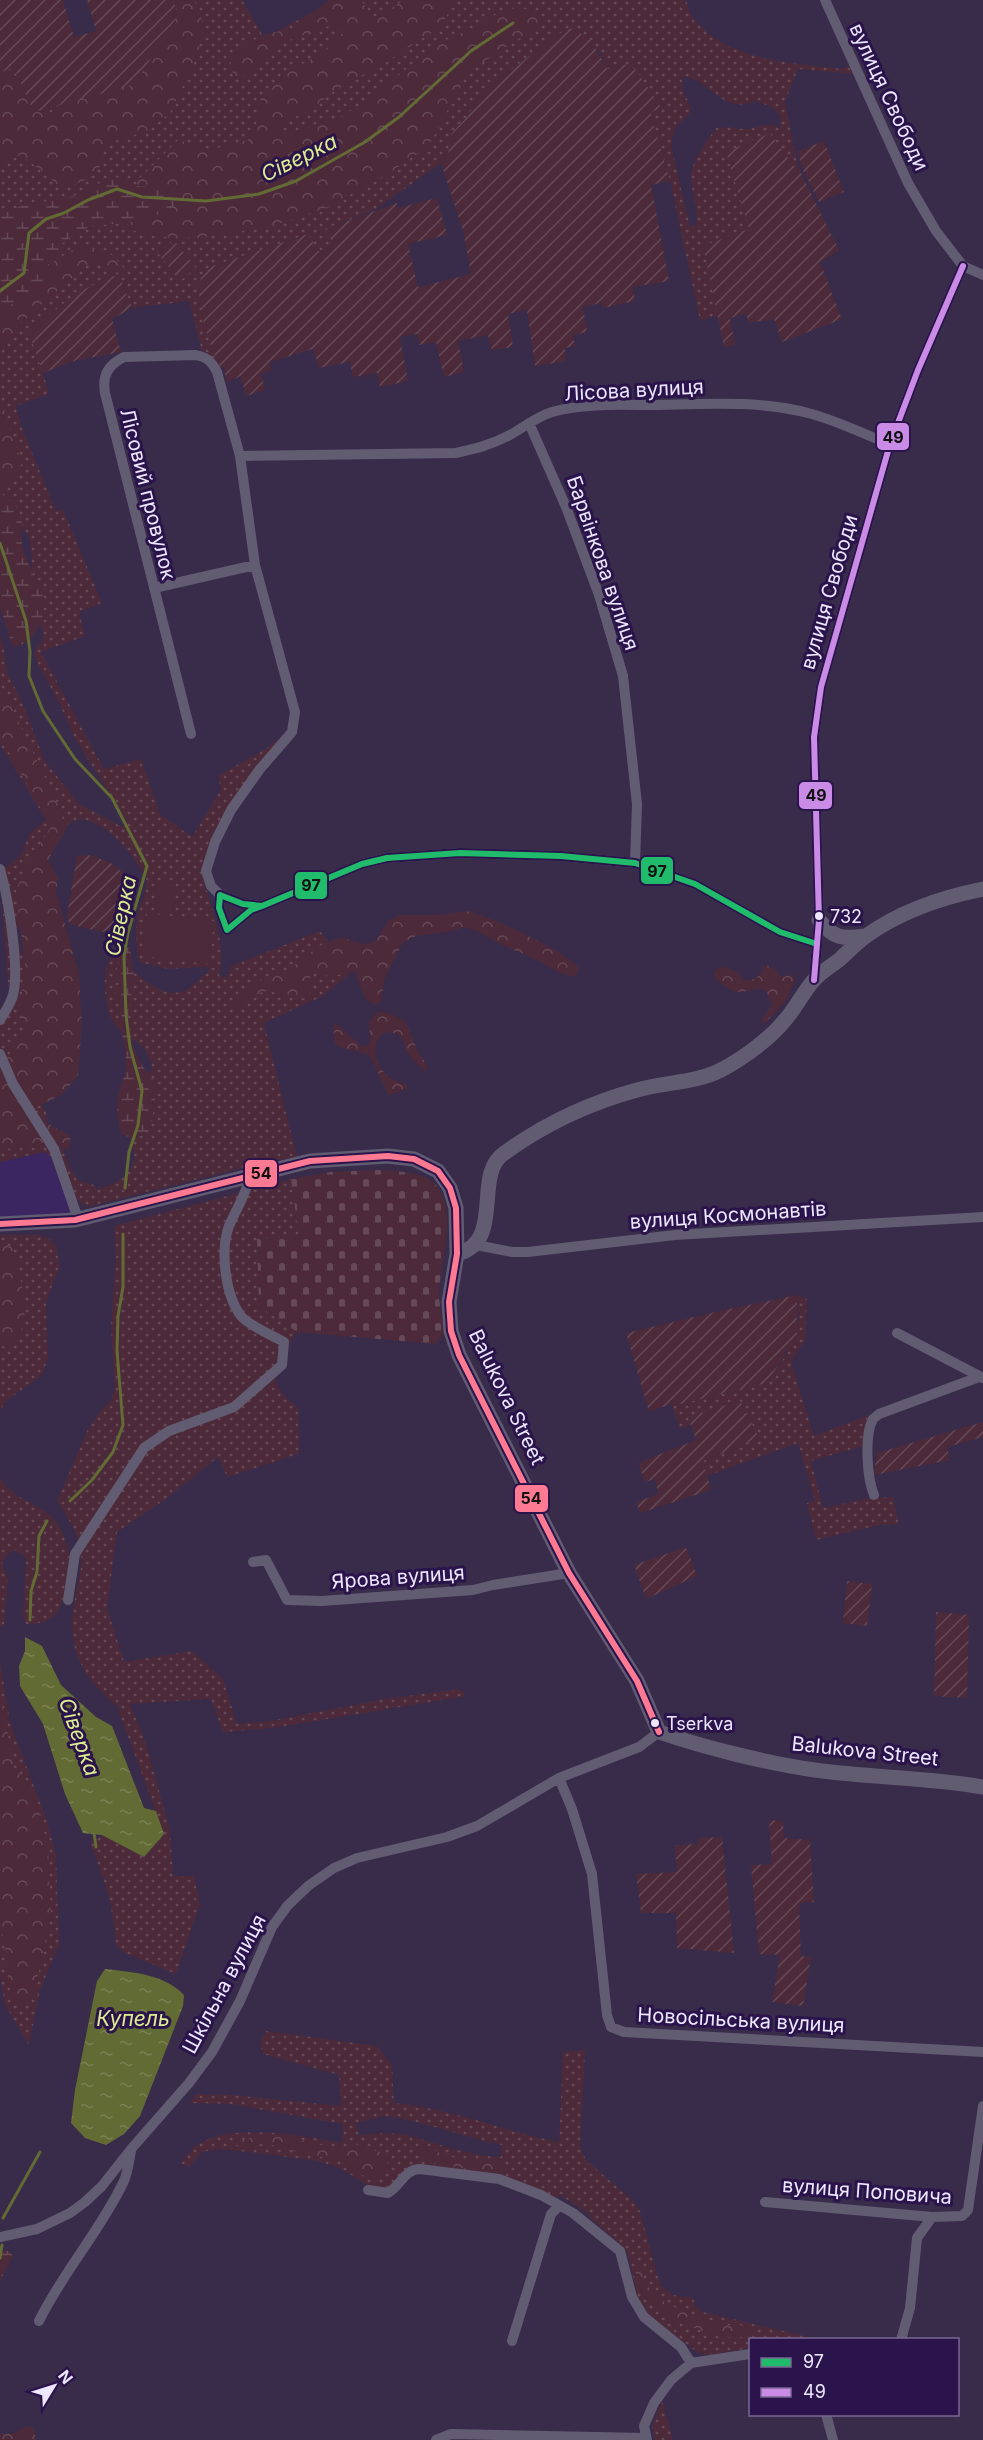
<svg xmlns="http://www.w3.org/2000/svg" width="983" height="2440" viewBox="0 0 983 2440" font-family="Inter,sans-serif">
<style>
.built{fill:#3c2661}
.grass{fill:url(#grass-dots);fill-rule:evenodd}
.forest{fill:url(#forest-crowns)}
.wetland{fill:url(#wetland-marsh)}
.cemetery{fill:url(#cemetery-stones)}
.park{fill:#4c2a3a}
.garden{fill:url(#garden-furrows)}
.water{fill:url(#water-ripples)}
.lines{fill:none;stroke-linecap:round;stroke-linejoin:round}
.stream{stroke:#636b34;stroke-width:3}
.street{stroke:#625c72;stroke-width:10}
.secondary{stroke:#625c72;stroke-width:15}
.bus-1-casing{stroke:#2a144b;stroke-width:10}
.bus-2-casing{stroke:#2a144b;stroke-width:10}
.bus-3-casing{stroke:#2a144b;stroke-width:10}
.bus-1{stroke:#20bc6c;stroke-width:6}
.bus-2{stroke:#ca8be6;stroke-width:6}
.bus-3{stroke:#fe7a93;stroke-width:6}
.bus-dot{fill:#ede7fd;stroke:#2a144b;stroke-width:2}
.labels{text-anchor:middle;stroke-width:6;stroke-linejoin:round;paint-order:stroke}
.bus-label{font-size:18px;fill:#ede7fd;stroke:#2a144b;text-anchor:start}
.street-label{font-size:20px;fill:#ede7fd;stroke:#2a144b}
.water-label{font-size:21px;font-style:italic;fill:#ddee91;stroke:#2a144b}
.line-badge{stroke:#2a144b;stroke-width:2}
.pale-badge-label{font-size:16px;text-anchor:middle;font-weight:bold;fill:#111}
</style>
<defs>
<pattern id="grass-dots" width="8" height="8" patternUnits="userSpaceOnUse" patternTransform="scale(1.5)"><rect width="8" height="8" fill="#4c2a3a"/><path d="M2 2h.1M6 6h.1" fill="none" stroke="#664957" stroke-width="1.8" stroke-linecap="round"/></pattern>
<pattern id="forest-crowns" width="20" height="18" patternUnits="userSpaceOnUse" patternTransform="scale(1.5)"><rect width="20" height="18" fill="#4c2a3a"/><path d="M2 6a3 3 0 1 1 6 0M12 15a3 3 0 1 1 6 0" fill="none" stroke="#664957"/></pattern>
<pattern id="wetland-marsh" width="20" height="14" patternUnits="userSpaceOnUse" patternTransform="scale(1.5)"><rect width="20" height="14" fill="#4c2a3a"/><path d="M1 5h8M5 5V1M11 12h8M15 12V8" fill="none" stroke="#664957"/></pattern>
<pattern id="cemetery-stones" width="16" height="16" patternUnits="userSpaceOnUse" patternTransform="scale(1.5)"><rect width="16" height="16" fill="#4c2a3a"/><path d="M2 7V4a2 2 0 0 1 4 0v3zM10 15v-3a2 2 0 0 1 4 0v3z" fill="#664957"/></pattern>
<pattern id="garden-furrows" width="10" height="10" patternUnits="userSpaceOnUse" patternTransform="scale(1.5)"><rect width="10" height="10" fill="#4c2a3a"/><path d="M-1 1l2-2M0 10L10 0M9 11l2-2" fill="none" stroke="#664957"/></pattern>
<pattern id="water-ripples" width="26" height="14" patternUnits="userSpaceOnUse" patternTransform="scale(1.5)"><rect width="26" height="14" fill="#636b34"/><path d="M2 4q2-2 4 0t4 0M15 11q2-2 4 0t4 0" fill="none" stroke="#7a8052"/></pattern>
</defs>
<rect width="100%" height="100%" fill="#382c4a"/>
<path class="built" d="M44,1152L50,1156L72,1213L0,1219V1162Z"/>
<path class="grass" d="M173,0H242L264,38L336,0H686C688,5 689,13 693,17C725,61 792,63 841,69L849,66L853,74L798,69L785,102L798,167L795,168L749,229L703,246L718,316L700,320L670,181L650,112L662,109L627,64L608,69L599,51L562,32L480,93L468,116L452,133L448,153L441,163L376,209L325,229L334,245L318,252L308,234L210,267L206,329L219,367L212,357L202,351L189,301L132,308L121,280L43,373L49,394L16,406L22,428L56,511L63,509L102,603L79,612L85,636L41,652L104,769L141,759L160,814L192,837L221,790L218,776L267,748L289,731L258,768L202,870C208,905 228,940 219,976L226,978L231,966L320,931L351,973L323,996L264,1023L297,1157L270,1161L90,1206C71,1205 65,1170 59,1154L50,1156L44,1152L0,1162V1011L9,994L0,872L21,855L30,833L46,820L0,744V637L3,644L7,672L24,706L44,760L79,804L122,827L127,822L76,740L57,699L35,658V651L43,640V632L35,607L30,539L19,521L0,531V72L14,68ZM682,77C710,77 721,116 755,101C768,106 786,110 779,128C767,120 758,129 746,129C733,129 731,126 716,128C707,141 691,161 691,178C692,194 698,209 696,225L690,227L671,145L675,128L690,113L691,107L683,91ZM78,819C108,821 132,854 146,877C148,892 140,905 137,919C135,934 136,947 139,962L168,969L204,967L210,970C202,976 193,987 184,991C160,1000 134,971 118,958H111C100,971 105,1013 115,1025C131,1041 150,1043 152,1070L120,1110C124,1122 133,1138 134,1152C137,1173 114,1186 97,1189L92,1184L79,1181L71,1171L64,1152L47,1127L46,1112L35,1096L33,981L20,949L17,930L27,912L57,831Z
M291,1179L299,1237L257,1239L259,1306L297,1332C277,1364 260,1379 298,1408L299,1454L227,1477L218,1457L163,1501L117,1532L107,1608L124,1662L192,1651L223,1679L237,1724L270,1721L385,1699L460,1689L466,1696L273,1728L223,1732L211,1699L130,1704L145,1740L170,1830L173,1876H194L200,1904L176,1974L123,1952L116,1946C114,1909 105,1879 90,1844L102,1835L144,1857L164,1834L119,1712V1707C81,1678 65,1646 75,1598C78,1581 84,1564 80,1547C77,1531 66,1515 57,1501L88,1429L99,1413L111,1400L115,1388L111,1327L116,1257L114,1226Z
M0,1235H38L49,1238L57,1248L59,1267L46,1303L48,1358L42,1375L6,1401L0,1411Z
M797,1295L807,1299L805,1340L791,1362L814,1436L869,1415L865,1424L863,1446L811,1461L823,1508L871,1498L893,1497L899,1524L879,1525L816,1540L807,1503L815,1501L798,1443L707,1476L703,1461L759,1438L740,1401L688,1418L691,1425L680,1429L672,1406L767,1383L788,1352L799,1319Z
M0,1478C14,1501 42,1503 57,1523C63,1532 67,1542 69,1553C72,1565 64,1606 55,1615C47,1623 37,1624 26,1624L23,1618L26,1560L24,1556L15,1550L9,1553L2,1562L8,1580L4,1626L0,1627Z
M0,1661L10,1723L46,1818L56,1855L59,1945L40,1990L29,2045L5,2005L0,1976Z
M266,2031L377,2046L392,2065L394,2103C451,2108 503,2131 559,2142L563,2052L585,2050L580,2147L586,2160L632,2200L640,2211L660,2285L673,2295L693,2298L695,2306L703,2312L817,2339L750,2340V2348L708,2355L697,2352L685,2343L648,2314L637,2295L629,2258L624,2247L590,2218L589,2214L560,2195L555,2198L500,2176L420,2166L387,2189L367,2185L338,2167L312,2160L231,2150L218,2149L202,2152L189,2167L181,2163C186,2157 193,2146 200,2143C236,2123 303,2136 342,2143L343,2124L230,2104L190,2103L196,2094L232,2095L341,2106L339,2075L263,2054L260,2042ZM384,2116C425,2121 463,2137 502,2145L501,2157C468,2156 441,2144 410,2136C394,2131 376,2134 359,2135L356,2123Z
M662,2401L663,2404L673,2440H655L652,2426Z"/>
<path class="forest" d="M172,0H194L200,11L203,28L198,55L170,113L145,133L122,137L100,151L102,164L90,178L62,189L45,173L20,155L0,163V70C29,76 26,94 43,113L52,112L65,100L174,24L177,10Z
M329,0H359L362,1L371,17L381,15L404,0H456L440,27L386,62L334,91L311,110L288,120L281,129L285,135L339,118L368,100L437,44L477,26L508,7L531,10L540,20L538,24L523,36L467,73L429,146L386,175L326,208L272,226L200,238L158,237L131,230L119,210L141,177L178,140L209,150L248,140L255,128L261,97L284,75L321,53L343,33L329,26L278,44L244,76H234L229,56L242,46L266,34L292,29Z
M81,245L112,255L124,268L117,273L101,264L89,263L17,326L0,354V298L22,280Z
M0,388L3,409L22,463L11,483L0,493Z
M0,683L68,826L48,860L58,878L56,892L79,974L82,1023L78,1076L61,1095L35,1108L51,1126L70,1135V1149L50,1147L0,1149V1060L4,1063L24,1030L19,1009L26,972L16,891L26,865L51,827L0,736Z
M464,911C484,912 569,953 579,968L577,975L571,976L558,972L531,957L504,946L477,931L464,927L452,931L416,936L403,942L384,980L381,1002L375,1005C362,1000 360,983 355,971L330,977L318,972L310,975L311,990L308,998C271,1002 276,974 238,1009L231,1007L237,994L254,983L286,971L321,945L335,939L343,938L363,944L370,943L376,940L388,921L400,915H443Z
M766,965L776,970L781,977L792,975L795,979L786,1001L764,1024L761,1021L772,1005L766,991L758,988C736,996 731,992 714,977L715,971L723,966L738,973L744,981L755,979L762,972V967Z
M378,1011L392,1014L406,1022L417,1050L428,1067L425,1072C420,1066 413,1061 409,1055C403,1049 406,1040 398,1035C371,1019 362,1075 406,1084L408,1089L388,1095L371,1057C361,1049 346,1053 335,1044L333,1027L335,1023L363,1047L368,1045L370,1041L369,1022Z
M0,1242L13,1247C18,1270 36,1324 13,1342C11,1345 4,1346 0,1347Z
M0,1694L14,1767L34,1793L48,1847L51,1915L34,1994L26,2004L12,2002L0,1917Z
M267,2136L292,2138L338,2149L355,2144L386,2154C391,2166 384,2175 374,2180L362,2175L338,2159L308,2155L272,2145L258,2144L245,2148L234,2144L236,2140Z
M420,2145L429,2146L443,2155L462,2159L496,2161L502,2165V2170L493,2173L425,2162L418,2151Z
M635,2268L640,2269L645,2283L656,2296L666,2303L694,2316L728,2325H741L753,2332L751,2337L722,2338L667,2318L647,2301L638,2287Z
M27,2426L34,2429L36,2440H0V2434H12Z"/>
<path class="wetland" d="M112,175L136,186L172,189L177,193L179,200L170,211L128,223L90,226L63,243L50,258L40,288L0,311V217C17,202 45,203 66,198C83,195 98,184 112,175Z
M0,492C7,499 15,503 19,512C24,522 20,535 22,545C31,578 58,597 35,632C30,640 23,646 13,647L0,607Z
M130,947L134,975L128,1019L134,1049L143,1067L153,1078L156,1092L152,1121L147,1132L134,1139L121,1134C118,1123 116,1108 118,1097C120,1086 126,1075 126,1065C125,1026 105,986 123,949Z
M5,2250L10,2252L13,2256L0,2281V2254Z"/>
<path class="cemetery" d="M377,1170C393,1171 423,1171 435,1184C459,1211 440,1261 439,1293C439,1306 443,1321 444,1334L436,1344L297,1332L259,1306L257,1239L299,1237L291,1179L331,1172Z"/>
<path class="park" d="M157,880L176,883L173,914L154,911Z
M147,913L214,921L209,964L142,956Z"/>
<path class="garden" d="M0,0H63L74,37L96,31L87,0H173L178,15L134,85L34,112L14,68L0,72Z
M573,28L590,40L608,69L627,64L637,71L662,109L650,112L670,181L651,185L669,281L633,287L635,301L603,308L601,303L583,307L587,332L573,335L575,346L565,348L566,361L535,366L527,310L508,314L513,347L492,350L488,335L458,341L464,372L444,377L436,342L419,345L417,334L400,337L408,381L380,387L377,373L353,377L350,362L319,368L313,349L270,362L271,370L261,374L265,390L246,396L241,376L227,382L223,367H219C211,346 193,301 201,278C202,274 207,270 210,267L308,234L319,252L334,245L325,229L397,203L398,208L437,198L447,235L408,244L418,287L471,274L463,231L441,163L448,153L452,133L468,116L480,93L562,32Z
M770,133L795,167H798L839,250L820,262L842,319L782,342L774,319L749,323L746,314L730,318L735,345L724,347L703,246L749,229L726,152Z
M824,141L844,192L819,202L801,166L798,151Z
M174,240L196,268L180,281L158,253Z
M114,276L121,280L132,308L112,319L121,352L74,361L43,373L29,333C55,310 80,287 114,276Z
M88,855C138,867 133,891 110,929L102,932L69,924L67,915L77,856Z
M797,1295V1335L767,1383L672,1406L671,1404L649,1412L626,1333L724,1310Z
M740,1401L759,1438L703,1461L711,1490L640,1513L636,1503L659,1493L654,1479L645,1482L638,1463L696,1440L688,1417Z
M983,1422V1437L947,1447L950,1460L874,1475L877,1453Z
M686,1547L697,1576L646,1599L634,1565Z
M847,1581L872,1584L867,1626L843,1623Z
M936,1612L969,1615L967,1698L934,1696Z
M769,1820L783,1821L784,1838L810,1840L814,1902L799,1903L801,1956L811,1957L803,2006L772,2002L780,1955L759,1954L751,1865L772,1864Z
M722,1837L734,1953L677,1948L676,1913H641L636,1874L677,1872L675,1845L699,1844L698,1838Z"/>
<path class="water" d="M25,1637L42,1646L61,1685L96,1717L112,1726L144,1808L156,1811L164,1834L144,1857L102,1835L83,1833L65,1794L43,1724L20,1686L19,1666L25,1651Z
M105,1969C132,1972 164,1974 184,1995L183,2006L140,2116L124,2134L106,2145L85,2138L71,2123L75,2090L97,1981Z"/>
<g class="lines">
<path class="stream" d="M0,291L24,273L29,233L46,219L64,213L88,200L117,189L142,197L206,201L259,194L296,181L365,142L399,117L471,51L513,23
M0,543L26,621L30,652L29,676L43,711L75,759L112,798L147,866L128,933L124,956L126,1015L130,1047L142,1091L138,1125L129,1152L125,1188
M70,1501L92,1480L113,1452L123,1425L117,1351L118,1316L123,1287V1234
M30,1620L31,1591L37,1572L39,1536L47,1521
M94,1833L96,1847
M3,2218L40,2152
M0,2258L2,2245"/>
<path class="street" d="M825,0L908,183L936,231L963,266L983,275
M529,423L566,507L599,595L623,676L637,804L635,863
M240,456L456,453C474,449 491,445 508,436C523,428 536,417 552,412C585,403 620,405 653,405C704,404 758,400 808,413C836,420 863,434 890,444
M154,588L255,565
M191,734L105,393C102,375 108,365 124,357L196,355C208,358 211,361 217,372L240,456L255,565L295,712L292,732L260,769L231,810L215,842L206,871L211,886L220,895
M0,869C8,897 20,968 13,995C10,1005 5,1012 0,1020
M262,906L243,904L220,895L219,908L227,930L251,910L262,906L362,864L387,858L460,853L561,856L635,863L695,884L780,932L817,944
M814,980L819,920L814,737L821,687L890,444L918,370L963,266
M0,1054L13,1084L54,1149L76,1213L75,1220
M476,1245L512,1252H528L675,1235L983,1217
M897,1333L983,1378
M874,1495C867,1478 864,1435 873,1419L879,1414L979,1377
M253,1562L266,1560L287,1600L322,1601L473,1590L493,1585L569,1573
M68,1600L75,1554L144,1448L169,1431L234,1407L282,1365L284,1342C273,1336 248,1325 241,1316C225,1295 220,1250 229,1226C236,1209 247,1194 250,1175
M559,1778L572,1809L592,1874L607,2015L611,2027L624,2032L983,2052
M368,2190L388,2193C400,2186 405,2169 420,2169L499,2179L541,2195L573,2213L620,2251L632,2297L644,2317L681,2347L691,2363
M765,2202L932,2217L962,2216L968,2210L983,2106
M0,2237L37,2229L70,2213L85,2202L102,2186L132,2148L189,2083L212,2052L240,2001L272,1927L288,1905L308,1886L334,1868L357,1858L447,1837L477,1826L559,1778L639,1747L659,1732
M39,2321C63,2272 100,2231 123,2183C128,2173 129,2161 131,2151
M901,2340L910,2308L917,2238L932,2217
M512,2341L551,2214L559,2206
M826,2414L833,2440
M436,2440L451,2434L646,2438
M647,2440L644,2426L654,2403L671,2380L691,2363L750,2354"/>
<path class="secondary" d="M819,920C834,939 842,939 865,936
M0,1224L75,1220L310,1161L388,1156L414,1159L438,1171L450,1188L456,1208L457,1254L449,1302L451,1331L459,1355L569,1573L637,1681L659,1732C706,1748 766,1763 815,1770C871,1778 927,1777 983,1787
M457,1254C505,1242 473,1176 503,1154C543,1125 589,1103 637,1090C664,1082 696,1083 721,1070C742,1059 770,1039 785,1020C796,1008 803,992 814,980C821,972 831,966 839,960C848,952 856,943 866,936C899,912 943,897 983,889"/>
<defs>
<path id="bus-1" d="M262,906L243,904L220,895L219,908L227,930L251,910L262,906L362,864L387,858L460,853L561,856L635,863L695,884L780,932L817,944"/>
<path id="bus-2" d="M814,980L819,920L814,737L821,687L890,444L918,370L963,266"/>
<path id="bus-3" d="M0,1224L75,1220L310,1161L388,1156L414,1159L438,1171L450,1188L456,1208L457,1254L449,1302L451,1331L459,1355L569,1573L637,1681L659,1732"/>
</defs>
<use href="#bus-1" class="bus-1-casing"/>
<use href="#bus-2" class="bus-2-casing"/>
<use href="#bus-3" class="bus-3-casing"/>
<use href="#bus-1" class="bus-1"/>
<use href="#bus-2" class="bus-2"/>
<use href="#bus-3" class="bus-3"/>
</g>
<g class="bus-dot">
<circle cx="819" cy="916" r="5"/>
<circle cx="655" cy="1723" r="5"/>
</g>
<g class="labels">
<g class="bus-label">
<text x="830" y="923">732</text>
<text x="666" y="1730">Tserkva</text>
</g>
<g class="street-label">
<text transform="translate(889 97) rotate(65)" y="7">вулиця Свободи</text>
<text transform="translate(634 390) rotate(-3)" y="7">Лісова вулиця</text>
<text transform="translate(148 494) rotate(76)" y="7">Лісовий провулок</text>
<text transform="translate(603 563) rotate(71)" y="7">Барвінкова вулиця</text>
<text transform="translate(829 592) rotate(-74)" y="7">вулиця Свободи</text>
<text transform="translate(728 1215) rotate(-4)" y="7">вулиця Космонавтів</text>
<text transform="translate(507 1397) rotate(64)" y="7">Balukova Street</text>
<text transform="translate(398 1577) rotate(-4)" y="7">Ярова вулиця</text>
<text transform="translate(865 1751) rotate(6)" y="7">Balukova Street</text>
<text transform="translate(224 1984) rotate(-62)" y="7">Шкільна вулиця</text>
<text transform="translate(741 2020) rotate(3)" y="7">Новосільська вулиця</text>
<text transform="translate(867 2191) rotate(4)" y="7">вулиця Поповича</text>
</g>
<g class="water-label">
<text transform="translate(299 158) rotate(-26)" y="7">Сіверка</text>
<text transform="translate(121 916) rotate(-78)" y="7">Сіверка</text>
<text transform="translate(79 1737) rotate(70)" y="7">Сіверка</text>
<text x="133" y="2026">Купель</text>
</g>
</g>
<g class="line-badge">
<rect x="876" y="422" width="34" height="29" rx="6" fill="#ca8be6"/>
<rect x="798" y="781" width="35" height="29" rx="6" fill="#ca8be6"/>
<rect x="640" y="856" width="34" height="29" rx="6" fill="#20bc6c"/>
<rect x="294" y="871" width="34" height="29" rx="6" fill="#20bc6c"/>
<rect x="244" y="1159" width="34" height="29" rx="6" fill="#fe7a93"/>
<rect x="514" y="1484" width="35" height="29" rx="6" fill="#fe7a93"/>
</g>
<g class="pale-badge-label">
<text x="893" y="443">49</text>
<text x="816" y="801">49</text>
<text x="657" y="877">97</text>
<text x="311" y="891">97</text>
<text x="261" y="1179">54</text>
<text x="531" y="1504">54</text>
</g>
<rect x="749" y="2338" width="210" height="78" fill="#2a144b" stroke="#786892" stroke-width="1.5"/>
<rect x="761" y="2358" width="30" height="9" fill="#20bc6c" stroke="#786892" stroke-width="1.5"/>
<text x="803" y="2368" font-size="18" fill="#ede7fd">97</text>
<rect x="761" y="2388" width="30" height="9" fill="#ca8be6" stroke="#786892" stroke-width="1.5"/>
<text x="803" y="2398" font-size="18" fill="#ede7fd">49</text>
<g transform="translate(54 2386) rotate(52)" stroke="#2a144b" stroke-width="4.5" paint-order="stroke">
<path d="M0-4.5L10 22L0 15L-10 22Z" fill="#ede7fd"/>
<text y="-9" font-size="16" font-weight="bold" text-anchor="middle" fill="#ede7fd">N</text>
</g>
</svg>
